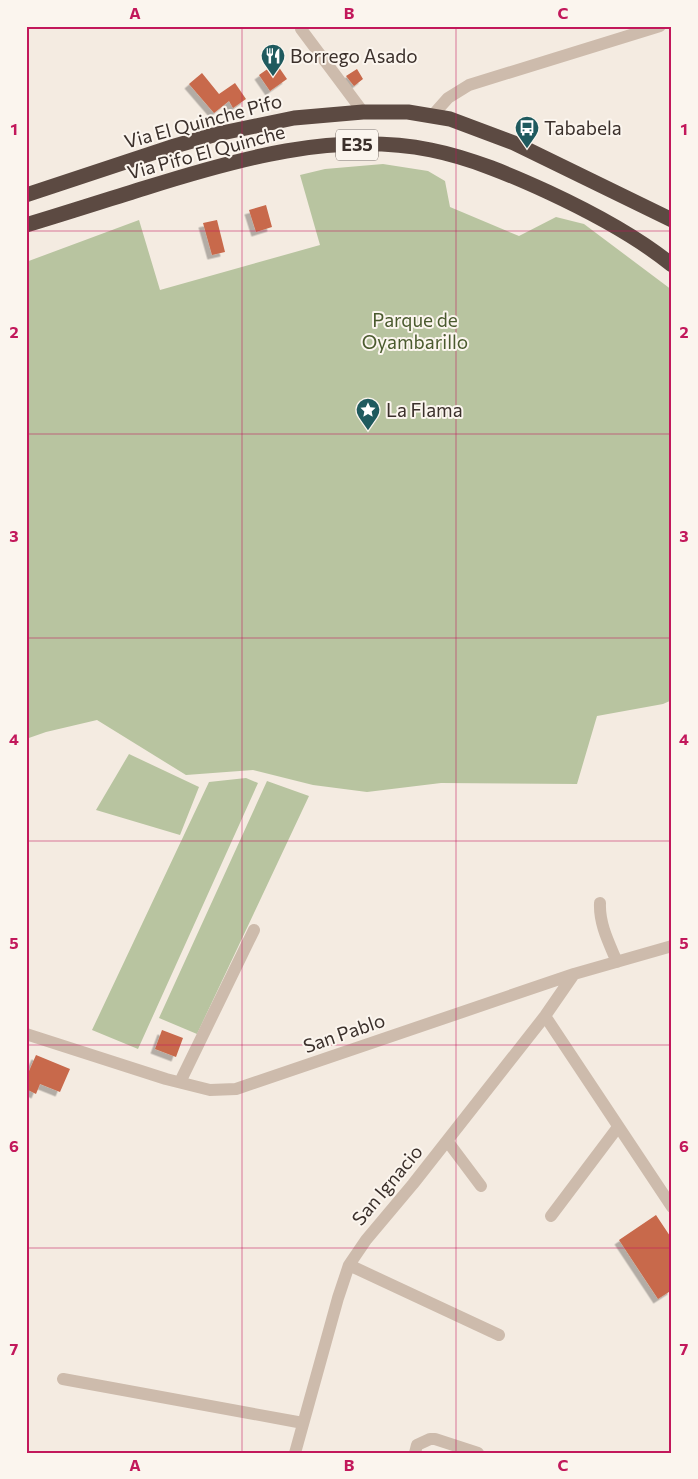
<svg xmlns="http://www.w3.org/2000/svg" width="698" height="1479" viewBox="0 0 698 1479" font-family="Commissioner,sans-serif">
<style>
.green{fill:#b8c4a0}
.building{fill:#c8694b;filter:url(#shadow)}
.lines{fill:none;stroke-linecap:round;stroke-linejoin:round}
.minor{stroke:#cdbbac;stroke-width:12}
.highway{stroke:#5c4a42;stroke-width:15}
.grid{fill:none;stroke:#c2185b;stroke-width:1;stroke-opacity:0.55}
.labels{text-anchor:middle;stroke-width:4;stroke-linejoin:round;paint-order:stroke}
.shield{fill:#fbf5ee;stroke:#756b66;stroke-width:1}
.shield-label{font-size:18px;font-weight:bold;fill:#3b302b}
.poi-label{font-size:19px;fill:#3b302b;stroke:#fbf5ee;text-anchor:start}
.street-label{font-size:19px;fill:#3b302b;stroke:#fbf5ee}
.park-label{font-size:19px;fill:#4a5a2e;stroke:#fbf5ee}
.neatline{fill:none;stroke:#c2185b;stroke-width:2}
.grid-label{font-size:16px;text-anchor:middle;font-weight:bold;fill:#c2185b}
</style>
<defs>
<filter id="shadow"><feDropShadow dx="-4.5" dy="4.5" stdDeviation="0" flood-color="#0004"/></filter>
</defs>
<rect width="100%" height="100%" fill="#f4ebe1"/>
<path class="green" d="M383,164L428,171L445,181L450,207L519,236L556,217L584,224L672,290V700L663,704L597,716L577,784L441,783L367,792L313,785L253,770L186,775L97,720L46,732L26,739V262L139,220L160,290L320,245L300,175L325,169Z
M129,754L199,787L180,835L96,810Z
M246,778L258,783L138,1049L92,1030L209,782Z
M267,781L309,796L197,1034L159,1018Z"/>
<path class="building" d="M276,63L287,79L270,91L259,75Z
M357,69L363,79L354,86L346,76Z
M202,73L219,94L235,83L246,99L233,108L229,101L214,113L189,84Z
M266,205L272,227L256,232L249,210Z
M217,220L225,252L212,255L203,223Z
M162,1030L183,1038L176,1057L155,1049Z
M36,1055L70,1069L60,1092L40,1084L36,1094L26,1089V1078Z
M656,1215L672,1239V1290L658,1299L619,1240Z"/>
<g class="lines">
<path class="minor" d="M301,29L363,112
M432,116L448,98L469,85L660,26
M600,903C599,924 609,943 617,962
M545,1016L672,1207
M26,1034L166,1079L210,1090L236,1089L574,974L672,946
M180,1082L254,930
M446,1142L451,1146L481,1186
M551,1216L618,1127
M349,1265L499,1335
M63,1379L303,1423
M295,1453L338,1298L349,1265L366,1240L413,1184L545,1016L574,974
M415,1453L417,1445L430,1439H435L478,1453"/>
<path class="highway" d="M26,195L171,147L217,134L294,118L363,112H408L450,119L514,143L672,220
M26,225C66,213 106,200 145,188C237,159 334,131 431,150C471,158 511,175 548,192C591,212 635,235 672,265"/>
</g>
<path class="grid" d="M242,26V1453M456,26V1453M26,231H672M26,434H672M26,638H672M26,841H672M26,1045H672M26,1248H672"/>
<defs>
<symbol id="restaurant-pin" viewBox="-11 -11 22 30"><path d="M0 17L-7.5 6A9.5 9.5 0 1 1 7.5 6Z" fill="#1f5a5e" stroke="#fbf5ee"/><path d="M-5-6h1v4h1v-4h1v4h1v-4h1v5L-1.5 .5V6h-2V.5L-5-1ZM5-6V6H3V1.5H1.5Q1.5-4 5-6Z" fill="#fff"/></symbol>
<symbol id="bus-pin" viewBox="-11 -11 22 30"><path d="M0 17L-7.5 6A9.5 9.5 0 1 1 7.5 6Z" fill="#1f5a5e" stroke="#fbf5ee"/><path d="M-5-6H5V4H4V6H2V4H-2V6H-4V4H-5ZM-3.5-4V0h7V-4ZM-3.5 1.2v1.5H-2V1.2ZM2 1.2v1.5H3.5V1.2Z" fill="#fff"/></symbol>
<symbol id="sight-pin" viewBox="-11 -11 22 30"><path d="M0 17L-7.5 6A9.5 9.5 0 1 1 7.5 6Z" fill="#1f5a5e" stroke="#fbf5ee"/><path d="M0-6L1.8-2.2L6-1.7L2.9 1.2L3.7 5.4L0 3.3L-3.7 5.4L-2.9 1.2L-6-1.7L-1.8-2.2Z" fill="#fff"/></symbol>
</defs>
<g fill-rule="evenodd">
<use href="#restaurant-pin" x="259" y="42" width="28" height="38"/>
<use href="#bus-pin" x="513" y="114" width="28" height="38"/>
<use href="#sight-pin" x="354" y="396" width="28" height="38"/>
</g>
<g class="labels">
<rect class="shield" x="336" y="129.5" width="42" height="31" rx="4"/>
<g class="shield-label">
<text x="357" y="151">E35</text>
</g>
<g class="poi-label">
<text x="290" y="63">Borrego Asado</text>
<text x="544" y="135">Tababela</text>
<text x="386" y="417">La Flama</text>
</g>
<g class="street-label">
<text transform="translate(203 121) rotate(-15)" y="7">Via El Quinche Pifo</text>
<text transform="translate(206 152) rotate(-15)" y="7">Via Pifo El Quinche</text>
<text transform="translate(344 1033) rotate(-19)" y="7">San Pablo</text>
<text transform="translate(387 1185) rotate(-50)" y="7">San Ignacio</text>
</g>
<g class="park-label">
<text x="415" y="327">Parque de<tspan x="415" dy="22">Oyambarillo</tspan></text>
</g>
</g>
<rect width="698" height="1479" fill="none" stroke="#fbf5ee" stroke-width="55"/>
<rect x="28" y="28" width="642" height="1424" class="neatline"/>
<g class="grid-label">
<text x="135" y="19">A</text>
<text x="349" y="19">B</text>
<text x="563" y="19">C</text>
<text x="14" y="135">1</text>
<text x="684" y="135">1</text>
<text x="14" y="338">2</text>
<text x="684" y="338">2</text>
<text x="14" y="542">3</text>
<text x="684" y="542">3</text>
<text x="14" y="745">4</text>
<text x="684" y="745">4</text>
<text x="14" y="949">5</text>
<text x="684" y="949">5</text>
<text x="14" y="1152">6</text>
<text x="684" y="1152">6</text>
<text x="14" y="1355">7</text>
<text x="684" y="1355">7</text>
<text x="135" y="1471">A</text>
<text x="349" y="1471">B</text>
<text x="563" y="1471">C</text>
</g>
</svg>
